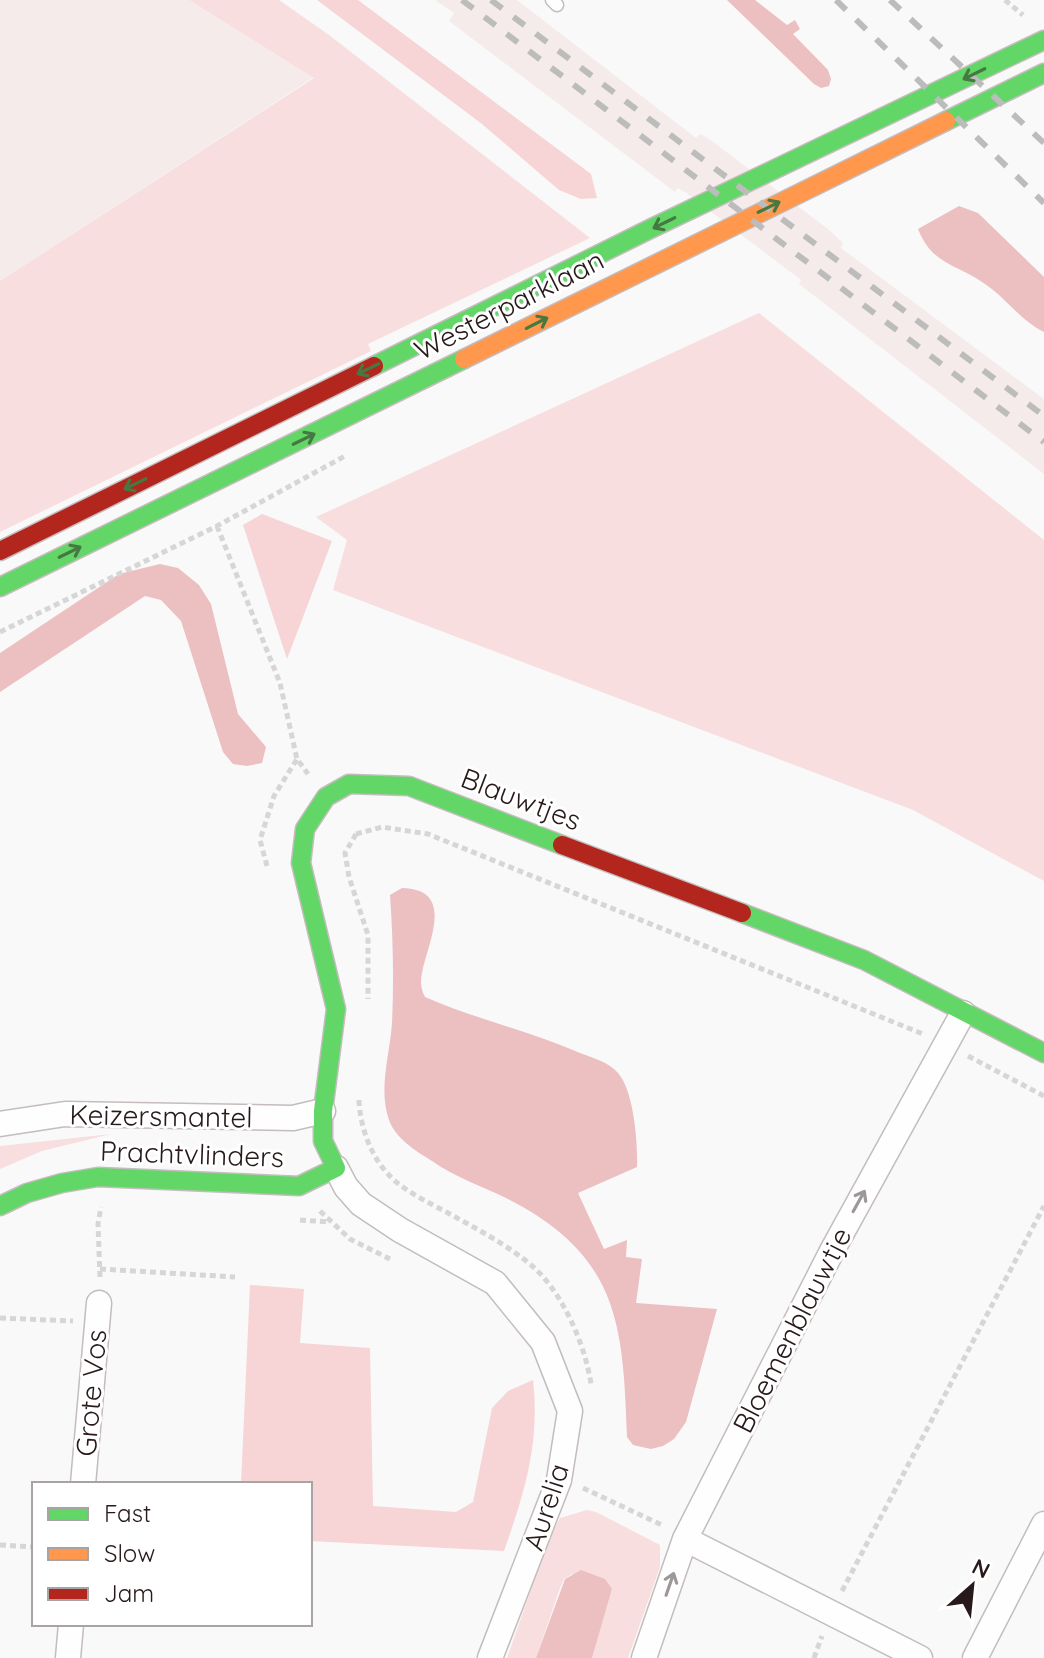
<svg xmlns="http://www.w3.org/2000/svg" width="1044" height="1658" viewBox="0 0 1044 1658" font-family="Quicksand,sans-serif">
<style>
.built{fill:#f6ebeb}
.green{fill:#f8dede}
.forest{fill:#f7d4d5}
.water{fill:#ecbfc1}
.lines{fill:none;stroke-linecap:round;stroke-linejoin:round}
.lane-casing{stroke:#c4bcbd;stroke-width:15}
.street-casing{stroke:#c4bcbd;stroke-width:27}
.fast-casing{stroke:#c4bcbd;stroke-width:21}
.slow-casing{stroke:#c4bcbd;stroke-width:21}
.jam-casing{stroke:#c4bcbd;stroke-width:21}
.path{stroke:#d6d6d6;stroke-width:5;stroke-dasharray:6 4;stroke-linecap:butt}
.lane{stroke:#fefefe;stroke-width:12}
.street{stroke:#fefefe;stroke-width:24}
.fast{stroke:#63d668;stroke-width:18}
.slow{stroke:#ff974d;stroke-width:18}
.jam{stroke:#b3261e;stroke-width:18}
.rail{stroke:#bdbcbc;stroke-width:6;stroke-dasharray:14 14;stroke-linecap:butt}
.oneway{stroke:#467841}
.oneway2{stroke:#9e9797}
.labels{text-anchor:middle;stroke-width:6;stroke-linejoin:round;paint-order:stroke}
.street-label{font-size:28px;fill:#281a1a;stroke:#fff}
</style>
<rect width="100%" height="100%" fill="#f9f9f9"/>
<path class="built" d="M0,0H189L314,77L0,281Z
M435,0H517L696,138L700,134L708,138L828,229L843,243L841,248L1044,399V474L799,284L801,280L685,192L678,188L675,192L449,21L454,13Z"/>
<path class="green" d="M189,0H279L329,35L590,238L368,344L371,351L0,532V281L314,78Z
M759,313L1044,540V881L913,810L333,590L347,540L316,517Z
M111,1134L42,1151L0,1169V1146Z
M587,1510L596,1512L660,1545V1567L628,1658H592L612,1589L572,1574L564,1579L560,1588L536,1658H507L548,1541L560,1518Z"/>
<path class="forest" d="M317,0H358L591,174L597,198L581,199L559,190L482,124Z
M262,514L332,541L287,659L243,525Z
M250,1285L304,1289L300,1343L370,1348L373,1506L456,1512L473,1502L492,1408L508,1391L533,1380C540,1443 525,1491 504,1551L310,1541V1484H241Z"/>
<path class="water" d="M727,0H755L787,25L795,20L800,29L793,34L828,70L831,79L829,86L821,88L814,84Z
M959,206L978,213L1044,277V332C1021,321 1006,298 985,284C957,264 932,265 918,229Z
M160,564L178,568L199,585L211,604L238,714L266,747L262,763L247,766L233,764L223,752L181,621L161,600L145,596L0,692V653L119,574Z
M402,888C457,889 427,944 422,973C420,982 421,989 425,997C475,1019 530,1031 580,1053C593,1058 609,1062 618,1073C634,1091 638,1144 637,1167L578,1193L604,1249L627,1240L626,1257L642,1259L636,1303L717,1309L686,1422L674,1439L663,1446L651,1449L633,1445L627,1437C623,1324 619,1256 508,1199C482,1186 456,1178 432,1161C416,1151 395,1138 389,1120C378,1089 390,1054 392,1023C394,980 393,938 390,895Z
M581,1570L605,1579L612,1589L592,1658H536L565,1579Z"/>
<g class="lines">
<defs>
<path id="lane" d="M552,0L557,5"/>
<path id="street" d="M0,1124L65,1114L293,1118L323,1111
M336,1168L346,1187L361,1204L400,1230L495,1283L543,1342L570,1411L559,1480L490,1658
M83,1484L99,1303
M685,1539L920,1658
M68,1658L71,1624
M644,1658L685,1539L833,1249L963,1013
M975,1658L1044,1524"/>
<path id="fast" d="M946,121L1044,73
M374,366L650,229L1044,40
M0,587L464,359
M742,913L864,960L1044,1053
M0,1206L27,1193L62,1183L98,1177L299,1186L336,1168L323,1141V1111L336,1009L301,863L305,829L326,797L349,784L409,786L562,845"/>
<path id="slow" d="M464,359L946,121"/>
<path id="jam" d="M0,551L374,366
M562,845L742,913"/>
</defs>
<use href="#lane" class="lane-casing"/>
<use href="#street" class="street-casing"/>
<use href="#fast" class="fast-casing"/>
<use href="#slow" class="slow-casing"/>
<use href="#jam" class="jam-casing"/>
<path class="path" d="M1005,0L1023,15
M217,526L280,683L297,759L308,774
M0,632L217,526L345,456
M356,834L345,853L349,877L368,935V999
M356,834L382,827L428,834L923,1034
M267,866L260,840L274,796L297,759
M968,1056L1044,1096
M359,1100C360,1126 370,1154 387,1173C403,1191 428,1202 448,1213C477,1229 506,1244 531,1265C562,1291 585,1344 591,1384
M320,1211L350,1239L390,1259
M300,1220L330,1222
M100,1269L235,1277
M100,1277L98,1224L101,1207
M0,1318L73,1321
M583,1488L664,1526
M0,1545L34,1547
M842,1591L1044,1206
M814,1658L822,1636"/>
<use href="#lane" class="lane"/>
<use href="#street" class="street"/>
<use href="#fast" class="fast"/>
<use href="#slow" class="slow"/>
<use href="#jam" class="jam"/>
<path class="rail" d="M462,0L1044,442
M491,0L1044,416
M836,0L1044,203
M890,0L1044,143"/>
</g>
<defs><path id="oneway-shaft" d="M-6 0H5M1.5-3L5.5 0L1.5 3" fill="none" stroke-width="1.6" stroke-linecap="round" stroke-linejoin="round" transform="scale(2)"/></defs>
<g class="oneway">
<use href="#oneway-shaft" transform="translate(974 74) rotate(154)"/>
<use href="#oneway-shaft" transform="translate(769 207) rotate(-26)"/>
<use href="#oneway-shaft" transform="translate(664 223) rotate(154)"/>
<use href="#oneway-shaft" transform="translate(537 323) rotate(-27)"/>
<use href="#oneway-shaft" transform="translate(368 369) rotate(154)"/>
<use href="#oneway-shaft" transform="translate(304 439) rotate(-26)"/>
<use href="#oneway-shaft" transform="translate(135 484) rotate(154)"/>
<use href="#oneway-shaft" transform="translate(70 552) rotate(-26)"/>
</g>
<g class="oneway2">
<use href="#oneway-shaft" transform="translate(859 1201) rotate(-61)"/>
<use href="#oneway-shaft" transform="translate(670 1584) rotate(-71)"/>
</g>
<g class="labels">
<g class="street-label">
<text transform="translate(509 305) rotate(-27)" y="10">Westerparklaan</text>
<text transform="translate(521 799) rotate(21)" y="10">Blauwtjes</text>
<text transform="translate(161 1116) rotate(1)" y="10">Keizersmantel</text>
<text transform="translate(192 1154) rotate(2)" y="10">Prachtvlinders</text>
<text transform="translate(792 1330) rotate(-63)" y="10">Bloemenblauwtje</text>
<text transform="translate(91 1393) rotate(-85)" y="10">Grote Vos</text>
<text transform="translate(546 1507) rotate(-72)" y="10">Aurelia</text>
</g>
</g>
<rect x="32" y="1482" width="280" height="144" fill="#ffffff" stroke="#a9a3a3" stroke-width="2"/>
<rect x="48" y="1508" width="40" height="12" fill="#63d668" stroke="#a9a3a3" stroke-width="2"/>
<text x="104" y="1522" font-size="24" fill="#281a1a">Fast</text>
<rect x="48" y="1548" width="40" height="12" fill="#ff974d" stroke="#a9a3a3" stroke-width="2"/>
<text x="104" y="1562" font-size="24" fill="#281a1a">Slow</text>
<rect x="48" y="1588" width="40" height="12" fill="#b3261e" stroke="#a9a3a3" stroke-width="2"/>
<text x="104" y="1602" font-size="24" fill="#281a1a">Jam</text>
<g transform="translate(972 1586) rotate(27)" stroke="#ffffff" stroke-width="6" paint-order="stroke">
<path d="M0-6L14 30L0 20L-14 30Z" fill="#281a1a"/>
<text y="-12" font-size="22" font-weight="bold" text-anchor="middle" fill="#281a1a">N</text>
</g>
</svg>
